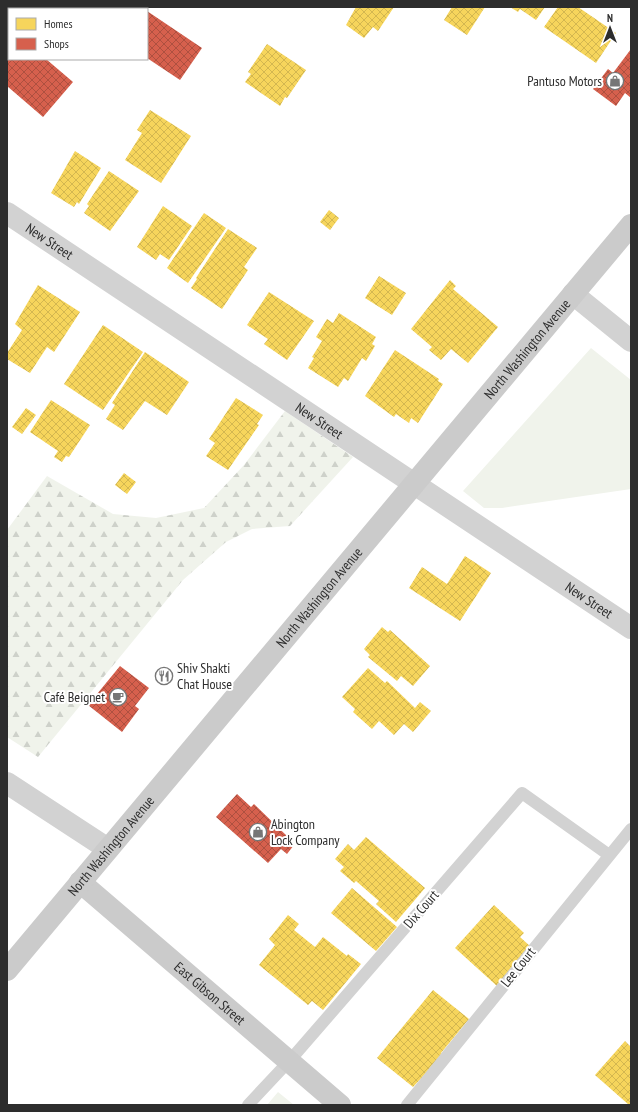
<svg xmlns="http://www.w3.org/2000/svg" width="638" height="1112" viewBox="0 0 638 1112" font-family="'PT Sans Narrow',sans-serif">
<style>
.grass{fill:#f0f3eb}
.forest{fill:url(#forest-firs)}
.homes{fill:url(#homes-cross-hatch)}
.shops{fill:url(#shops-cross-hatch)}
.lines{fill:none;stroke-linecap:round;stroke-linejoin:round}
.lane{stroke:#d2d2d2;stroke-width:12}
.street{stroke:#d2d2d2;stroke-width:22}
.secondary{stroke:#cbcbcb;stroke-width:22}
.labels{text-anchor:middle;stroke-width:4;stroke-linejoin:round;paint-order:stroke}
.poi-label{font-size:14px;fill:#2d2d2d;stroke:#fff;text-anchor:end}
.street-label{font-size:14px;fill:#2d2d2d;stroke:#fff}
</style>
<defs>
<pattern id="forest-firs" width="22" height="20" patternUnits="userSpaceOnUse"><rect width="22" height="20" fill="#f0f3eb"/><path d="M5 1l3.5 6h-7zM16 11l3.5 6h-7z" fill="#ced1ca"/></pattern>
<pattern id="homes-cross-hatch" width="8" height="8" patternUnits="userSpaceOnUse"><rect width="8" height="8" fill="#f6d55c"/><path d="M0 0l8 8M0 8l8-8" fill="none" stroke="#d3b750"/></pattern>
<pattern id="shops-cross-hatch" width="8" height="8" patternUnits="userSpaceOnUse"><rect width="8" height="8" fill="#d6604d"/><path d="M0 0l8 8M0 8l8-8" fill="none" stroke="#ae5040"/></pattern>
</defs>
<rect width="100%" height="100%" fill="#fff"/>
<path class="grass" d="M591,348L631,380V489L502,508H484L463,491Z
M278,1092L294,1105H267Z"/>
<path class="forest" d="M285,411L353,457L290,526L252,529L226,542L183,580L38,757L7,737V530L47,476L113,514L156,518L204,508L244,465Z"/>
<path class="homes" d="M356,7H394L378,31L373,27L364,38L346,25Z
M452,7H485L467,35L444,20Z
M510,7H545L536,20L520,9L518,12Z
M558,7H578L616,33L596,63L544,27Z
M267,44L306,70L287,98L285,97L280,106L245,82L251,74L248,72Z
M150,110L191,136L161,183L125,160L142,133L137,130Z
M75,151L101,168L79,204L77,202L74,207L51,193Z
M109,171L139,191L110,231L84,213L89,206L87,204Z
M163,206L192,226L169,260L160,254L156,260L137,247Z
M329,210L339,218L330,230L320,222Z
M204,213L226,228L188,283L167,268Z
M228,229L257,248L244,267L248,270L222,309L191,288L197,279L196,278Z
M379,276L406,293L392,315L365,298Z
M450,280L456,286L453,289L498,327L468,363L451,349L441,360L429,350L432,347L411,329Z
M38,285L80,312L54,352L47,347L30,373L7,359V353L22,330L15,324Z
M269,292L314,321L287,360L264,344L268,339L247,325Z
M339,313L376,337L372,344L375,346L366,361L362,358L348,381L344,378L338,387L308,368L314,358L312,357L322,341L316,337L327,319L333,323Z
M103,325L143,352L103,410L64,384Z
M395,350L439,379L438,381L443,384L418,423L411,418L409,423L396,414L394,417L365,396Z
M145,352L189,382L167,415L145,401L123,430L106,419L115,405L112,403Z
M236,398L263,415L257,424L259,425L228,470L206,456L215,443L209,439Z
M51,400L90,425L69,457L66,456L62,462L54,457L58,451L30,432Z
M26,408L36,415L22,434L12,427Z
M124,473L136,482L127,494L115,485Z
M465,556L491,573L460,621L409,588L422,567L447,584Z
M382,627L388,632L390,630L430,666L413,686L401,676L397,681L368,657L370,655L364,649Z
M368,668L385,683L387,681L415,708L420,702L431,711L413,732L404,724L394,735L379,721L372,729L353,712L355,709L342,697Z
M366,837L425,888L396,922L376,904L379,901L356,881L354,883L340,871L344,867L335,859L348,844L354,850Z
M352,888L397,927L376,951L331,913Z
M494,905L524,933L520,937L532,948L497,986L455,948Z
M288,915L299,924L294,930L315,947L323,937L347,956L348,954L361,964L323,1010L312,1001L308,1005L259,965L275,945L269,939Z
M433,990L469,1019L441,1053L443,1055L413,1087L377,1058Z
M625,1041L631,1047V1105H629L595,1075Z"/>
<path class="shops" d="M72,7H141L144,9H75Z
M147,11L202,48L180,80L147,58Z
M9,31V59H46L73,82L43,117L7,86V33Z
M631,49V98L625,93L616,106L593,89L608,69L613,73Z
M120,666L149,688L135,706L139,709L122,732L88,705Z
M237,794L251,807L254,804L289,838L288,839L294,845L287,854L281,849L268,863L216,817Z"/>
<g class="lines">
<path class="lane" d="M248,1105L292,1058L522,793L609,855
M407,1105L631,829"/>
<g class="street">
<path id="s1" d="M7,213L631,628"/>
<path d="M573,294L631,341"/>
<path d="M7,783L108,849"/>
</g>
<g class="secondary">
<path id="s2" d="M80,882L340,1105"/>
<path id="s3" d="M7,970L631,225"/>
</g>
</g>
<defs>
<symbol id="shop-ring" viewBox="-11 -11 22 22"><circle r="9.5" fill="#fff" stroke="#767676" stroke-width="1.5"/><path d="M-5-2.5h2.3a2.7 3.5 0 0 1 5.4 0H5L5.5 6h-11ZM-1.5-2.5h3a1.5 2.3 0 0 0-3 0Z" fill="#767676"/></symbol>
<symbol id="restaurant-ring" viewBox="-11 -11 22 22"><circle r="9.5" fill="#fff" stroke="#767676" stroke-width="1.5"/><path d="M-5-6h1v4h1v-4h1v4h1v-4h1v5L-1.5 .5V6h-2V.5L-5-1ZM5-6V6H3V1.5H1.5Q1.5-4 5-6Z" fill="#767676"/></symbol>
<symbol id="cafe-ring" viewBox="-11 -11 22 22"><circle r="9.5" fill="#fff" stroke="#767676" stroke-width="1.5"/><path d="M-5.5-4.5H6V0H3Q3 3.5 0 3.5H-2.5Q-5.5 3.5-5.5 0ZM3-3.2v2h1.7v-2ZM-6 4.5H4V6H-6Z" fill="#767676"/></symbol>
</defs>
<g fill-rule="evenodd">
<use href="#shop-ring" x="605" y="71" width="20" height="20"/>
<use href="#restaurant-ring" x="154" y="666" width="20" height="20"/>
<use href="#cafe-ring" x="108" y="687" width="20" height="20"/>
<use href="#shop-ring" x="248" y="822" width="20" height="20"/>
</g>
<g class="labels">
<g class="poi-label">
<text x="602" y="86">Pantuso Motors</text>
<text x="177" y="673" text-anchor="start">Shiv Shakti<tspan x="177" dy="16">Chat House</tspan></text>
<text x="105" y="702">Café Beignet</text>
<text x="271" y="829" text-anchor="start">Abington<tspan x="271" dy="16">Lock Company</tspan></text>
</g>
<g class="street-label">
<text dy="5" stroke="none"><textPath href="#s1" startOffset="51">New Street</textPath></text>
<text dy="5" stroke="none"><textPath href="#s3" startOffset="810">North Washington Avenue</textPath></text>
<text dy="5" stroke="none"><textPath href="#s1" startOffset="375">New Street</textPath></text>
<text dy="5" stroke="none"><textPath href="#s3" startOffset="486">North Washington Avenue</textPath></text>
<text dy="5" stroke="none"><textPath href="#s1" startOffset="699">New Street</textPath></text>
<text dy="5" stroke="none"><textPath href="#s3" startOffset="162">North Washington Avenue</textPath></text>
<text transform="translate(421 909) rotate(-49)" y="5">Dix Court</text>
<text transform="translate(518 967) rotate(-51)" y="5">Lee Court</text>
<text dy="5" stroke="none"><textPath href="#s2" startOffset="171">East Gibson Street</textPath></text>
</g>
</g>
<rect width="638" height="1112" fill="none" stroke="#2d2d2d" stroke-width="16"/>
<rect x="8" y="8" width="140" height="52" fill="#ffffff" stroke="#ababab"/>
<rect x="16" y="18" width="20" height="12" fill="#f6d55c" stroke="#ababab"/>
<text x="44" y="28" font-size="12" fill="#2d2d2d">Homes</text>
<rect x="16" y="38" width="20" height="12" fill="#d6604d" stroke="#ababab"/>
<text x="44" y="48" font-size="12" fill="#2d2d2d">Shops</text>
<g transform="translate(610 28)" stroke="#ffffff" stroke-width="3" paint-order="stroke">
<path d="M0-3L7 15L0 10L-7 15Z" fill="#2d2d2d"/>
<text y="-6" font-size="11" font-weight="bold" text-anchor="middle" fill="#2d2d2d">N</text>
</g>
</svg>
